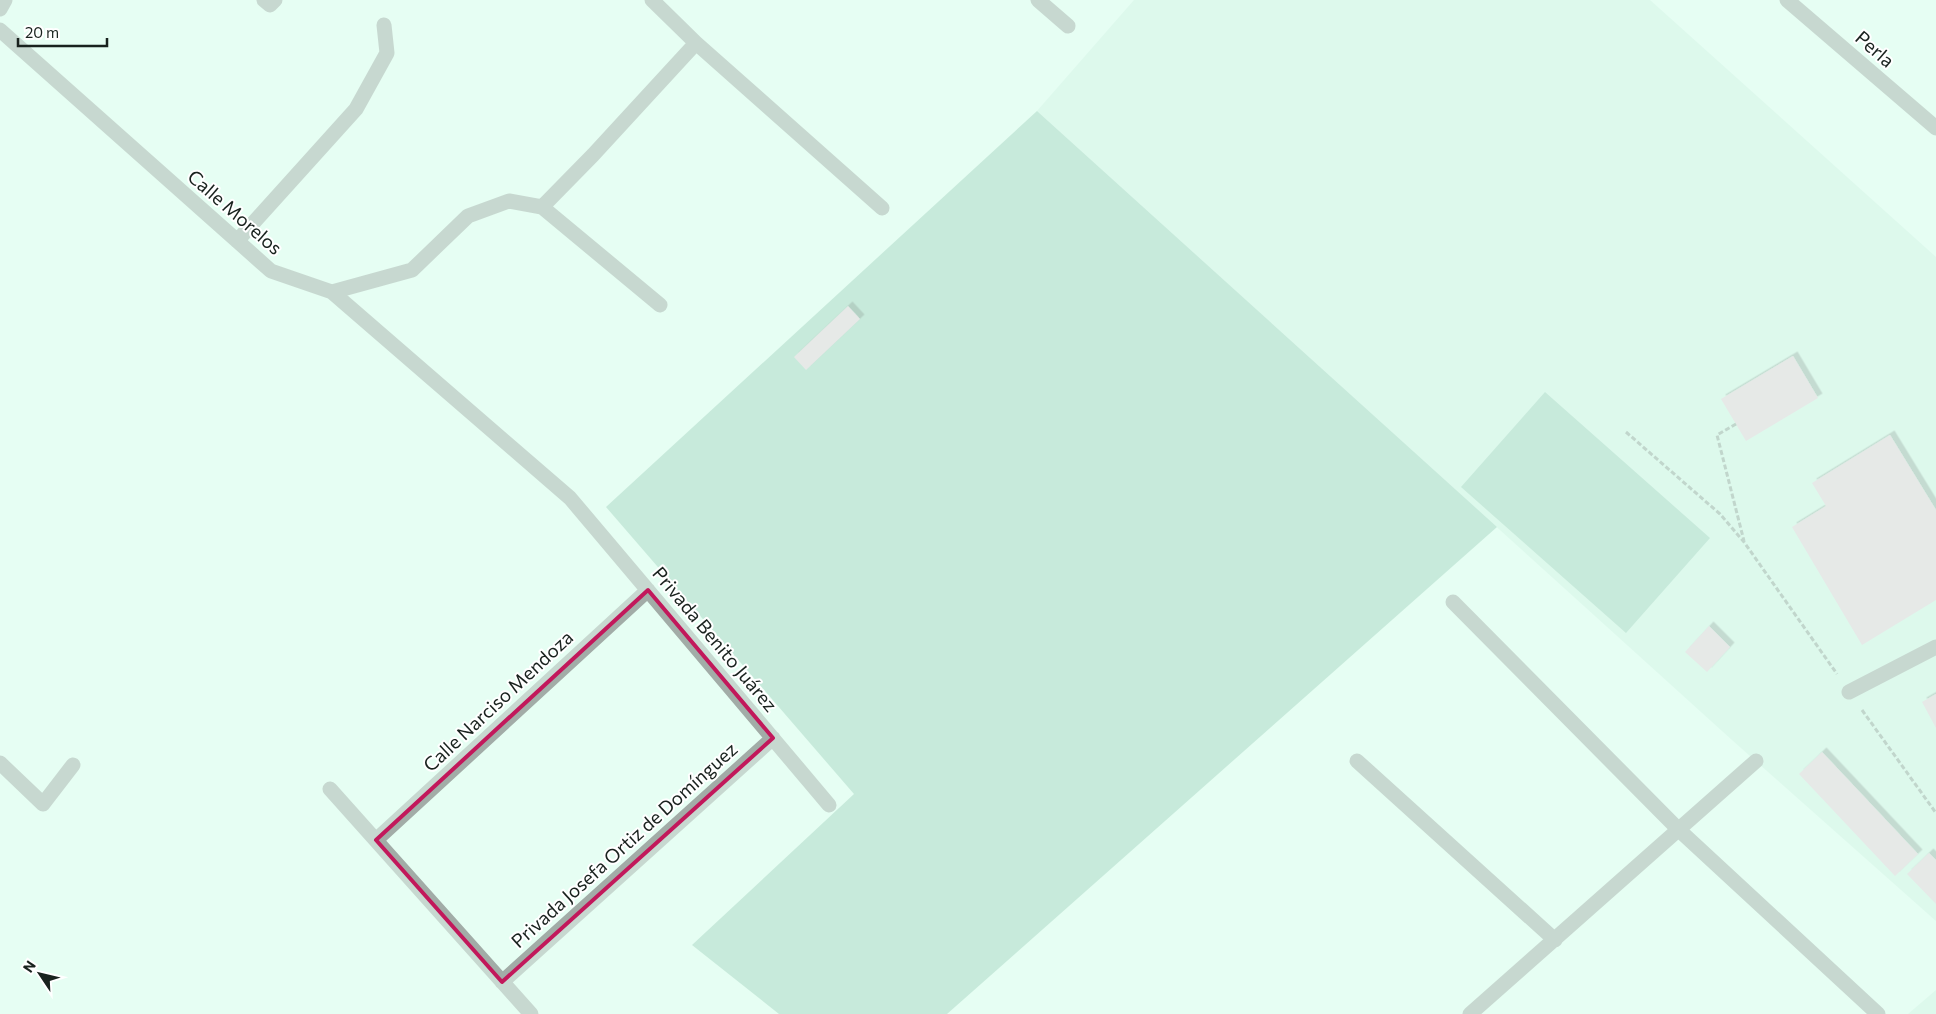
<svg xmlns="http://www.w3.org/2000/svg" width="1936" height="1014" viewBox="0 0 1936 1014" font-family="Commissioner,sans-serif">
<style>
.built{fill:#d3f3e5}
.green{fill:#a3d3bf}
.building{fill:#e7d0da;filter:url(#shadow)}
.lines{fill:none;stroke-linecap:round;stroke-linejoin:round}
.path{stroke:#95a79e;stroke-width:3;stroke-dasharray:5 2.5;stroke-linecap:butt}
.lane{stroke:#a2aca7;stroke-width:15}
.street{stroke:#a2aca7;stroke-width:15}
.marked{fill:none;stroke:#c2185b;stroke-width:4;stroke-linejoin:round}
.labels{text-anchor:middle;stroke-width:4;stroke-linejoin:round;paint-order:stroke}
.street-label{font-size:19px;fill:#19221e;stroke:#fff}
</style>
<defs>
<filter id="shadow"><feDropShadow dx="4.5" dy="-4.5" stdDeviation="0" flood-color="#0004"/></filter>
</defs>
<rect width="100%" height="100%" fill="#e6fef3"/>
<path class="built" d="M1134,0H1650L1936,257V921L1732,740L1037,111Z
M1936,990V1014H1908Z"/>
<path class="green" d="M1037,111L1497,527L947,1014H779L692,945L854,794L606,507Z
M1545,392L1710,538L1626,633L1461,487Z"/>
<path class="building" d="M848,306L860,319L806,370L794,357Z
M1793,356L1818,398L1746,441L1721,399Z
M1890,435L1936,510V600L1862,645L1792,527L1826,506L1812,483Z
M1709,626L1730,647L1707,672L1685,652Z
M1936,694V728L1922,702Z
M1822,752L1918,854L1895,876L1799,774Z
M1929,853L1936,860V904L1907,874Z"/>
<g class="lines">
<path class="path" d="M1736,424L1717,435L1744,541
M1626,432L1720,514L1744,542L1837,674
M1862,710L1936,813"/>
<path class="lane" d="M0,9L5,0
M1849,692L1936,647
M0,763L43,804L73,765"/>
<path class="street" d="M264,0L270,5L275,0
M652,0L696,43L882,208
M1038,0L1068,26
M1787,0L1936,128
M0,30L271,271L332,292L570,498L829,805
M542,207L593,155L696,43
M237,241L356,109L387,53L384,25
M332,292L412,270L468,216L509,201L542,207L660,305
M1453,602L1679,830L1878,1014
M1357,761L1555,940
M330,789L531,1014
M376,840L648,590
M502,982L773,738
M1470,1014L1756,761"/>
</g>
<path d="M0 0H1936V1014H0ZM648,590L773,738L502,982L376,840Z" fill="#e6fef3" fill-opacity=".55" fill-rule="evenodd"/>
<path class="marked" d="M648,590L773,738L502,982L376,840Z"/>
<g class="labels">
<g class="street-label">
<text transform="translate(1875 49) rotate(41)" y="7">Perla</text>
<text transform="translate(235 212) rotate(41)" y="7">Calle Morelos</text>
<text transform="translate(715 639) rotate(50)" y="7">Privada Benito Juárez</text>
<text transform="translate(498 701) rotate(-43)" y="7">Calle Narciso Mendoza</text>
<text transform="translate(624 845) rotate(-42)" y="7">Privada Josefa Ortiz de Domínguez</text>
</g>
</g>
<g transform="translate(40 974) rotate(305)" stroke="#ffffff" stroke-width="4" paint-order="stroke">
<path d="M0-4L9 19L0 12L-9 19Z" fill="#19221e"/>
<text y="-8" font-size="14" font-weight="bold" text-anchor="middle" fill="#19221e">N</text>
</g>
<path d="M18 38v8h89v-8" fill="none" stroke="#19221e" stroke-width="2.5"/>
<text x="25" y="38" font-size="15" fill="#19221e" stroke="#ffffff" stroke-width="4" paint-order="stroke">20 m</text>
</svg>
